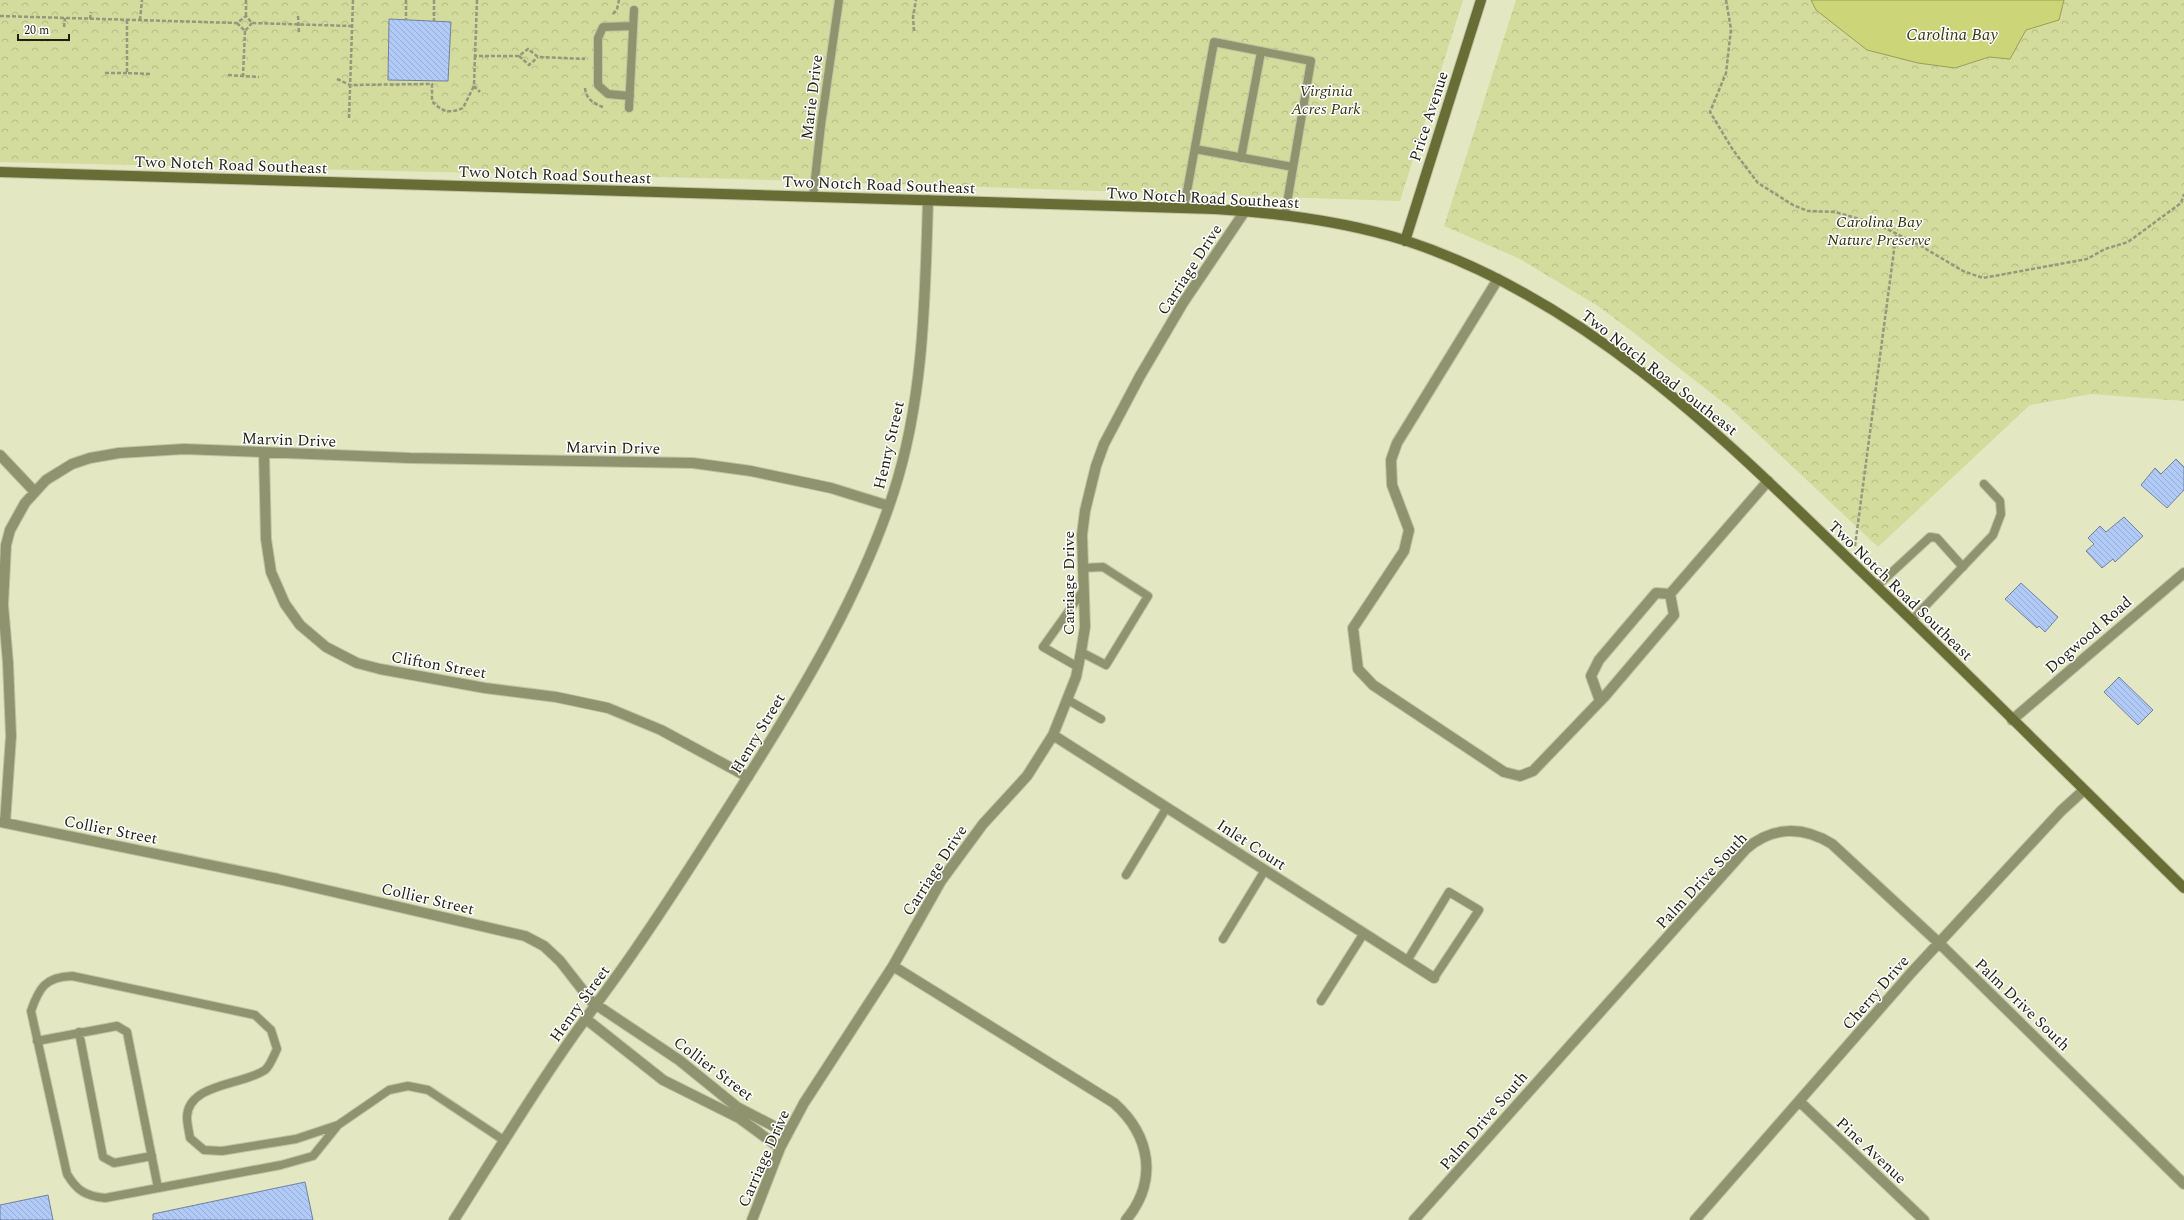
<svg xmlns="http://www.w3.org/2000/svg" width="2184" height="1220" viewBox="0 0 2184 1220" font-family="Spectral,serif">
<style>
.forest{fill:url(#forest-crowns)}
.water{fill:#ccd578;stroke:#989f5a}
.building{fill:url(#building-back-hatch);stroke:#71819f}
.lines{fill:none;stroke-linecap:round;stroke-linejoin:round}
.lane-casing{stroke:#c0c4a3;stroke-width:10}
.street-casing{stroke:#c0c4a3;stroke-width:12}
.secondary-casing{stroke:#c0c4a3;stroke-width:12}
.path{stroke:#94987c;stroke-width:2.5;stroke-dasharray:4 2;stroke-linecap:butt}
.lane{stroke:#8f946f;stroke-width:8}
.street{stroke:#8f946f;stroke-width:10}
.secondary{stroke:#676d34;stroke-width:10}
.labels{text-anchor:middle;stroke-width:3;stroke-linejoin:round;paint-order:stroke}
.park-label{font-size:16px;font-style:italic;fill:#32350d;stroke:#fff}
.street-label{font-size:16px;fill:#1f2113;stroke:#fff}
.water-label{font-size:17px;font-style:italic;fill:#383b14;stroke:#fff}
</style>
<defs>
<pattern id="forest-crowns" width="20" height="18" patternUnits="userSpaceOnUse"><rect width="20" height="18" fill="#d3db9d"/><path d="M2 6a3 3 0 1 1 6 0M12 15a3 3 0 1 1 6 0" fill="none" stroke="#b5bc86"/></pattern>
<pattern id="building-back-hatch" width="6" height="6" patternUnits="userSpaceOnUse"><rect width="6" height="6" fill="#b1caf8"/><path d="M-1 5l2 2M0 0l6 6M5-1l2 2" fill="none" stroke="#98add4"/></pattern>
</defs>
<rect width="100%" height="100%" fill="#e3e8c3"/>
<path class="forest" d="M0,0H1463L1400,201L742,179L0,162Z
M1516,0H2184V401L2091,394L2030,405L1878,547L1729,407L1629,329L1598,306L1518,258L1444,226Z"/>
<path class="water" d="M1811,0H2064L2059,20L2026,30L2010,59L1989,57L1955,68L1918,63L1867,50L1816,10Z"/>
<path class="building" d="M389,19L451,22L448,81L388,80Z
M2176,459L2184,467V490L2167,508L2141,485L2155,468L2161,474Z
M2124,517L2143,536L2115,562L2113,559L2102,568L2086,551L2094,544L2088,538L2100,526L2106,532Z
M2021,583L2058,617L2045,632L2039,626L2037,628L2005,599Z
M2119,677L2153,710L2138,725L2104,692Z
M305,1182L313,1220H153V1214Z
M48,1195L53,1220H0V1205Z"/>
<g class="lines">
<defs>
<path id="lane" d="M630,96L608,94L598,85V38L603,27L633,26
M629,108L634,10
M1195,149L1293,167
M1241,158L1261,52
M813,197L821,125L839,0
M1184,208L1214,42L1311,61L1285,215
M1877,586L1930,537L1937,538L1963,567
M1912,620L1993,535L2001,514L2000,501L1984,484
M1081,652L1106,665L1148,596L1103,567L1082,568
M1078,667L1043,647L1083,591
M1068,700L1101,719
M1126,875L1167,807
M1223,939L1265,870
M1407,961L1449,892L1479,910L1434,978
M1321,1001L1364,933
M79,1032L103,1157L114,1163L152,1156
M37,1041L117,1026L127,1032L158,1188
M338,1125L313,1156L281,1165L105,1198C86,1196 77,1191 67,1174L31,1011C39,988 45,977 72,976L255,1015L271,1030L277,1049C274,1055 270,1066 265,1070C244,1085 188,1083 187,1117C187,1124 189,1131 190,1138L204,1150L222,1151L296,1139L338,1125L389,1090L408,1086L428,1090L505,1141"/>
<path id="street" d="M1498,279L1397,443L1391,460L1392,485L1409,530L1404,551L1353,628L1358,669L1373,685L1504,772L1520,776L1533,771L1605,696L1674,615L1670,594L1768,481
M264,453L266,539L271,572L285,604L300,625L326,647L357,663L380,669L485,688L556,697L608,708L661,730L748,777
M0,455L34,491
M1600,701L1591,676L1599,660L1656,593L1670,594
M2012,720L2184,573
M1053,735L1434,978
M0,822L278,879L525,936L544,946L560,961L592,1002L679,1060L737,1107L787,1133
M5,823L11,736L8,663L3,605L6,545L10,530L25,503L46,480L72,464L90,458L119,453L184,449L410,458L693,463L751,471L831,488L889,506
M893,966L1114,1103C1151,1136 1158,1181 1126,1220
M586,1019L663,1080L739,1118L780,1148
M1799,1101L1924,1220
M454,1220C489,1165 523,1109 560,1055C585,1018 612,984 637,947C675,892 711,835 747,778C803,690 862,591 894,491C924,398 925,298 928,200
M752,1220L780,1148L804,1103L893,966L941,881L983,824L1027,776L1053,735L1076,677L1081,652L1085,627L1082,535L1085,511L1096,466L1104,444L1140,376L1183,303L1245,211
M1414,1220L1746,849C1772,826 1803,826 1832,844L1939,943L2184,1184
M1695,1220L1911,973L2061,811L2084,790"/>
<path id="secondary" d="M0,172L1215,209C1280,213 1345,221 1407,241C1589,301 1727,441 1862,572C1970,676 2077,783 2184,888
M1405,241L1481,0"/>
</defs>
<use href="#lane" class="lane-casing"/>
<use href="#street" class="street-casing"/>
<use href="#secondary" class="secondary-casing"/>
<path class="path" d="M406,0V20
M434,0V21
M477,0L475,56H519L528,49L538,57L585,59
M1726,0L1731,29L1726,73L1710,112L1733,150L1758,183L1793,205L1808,211L1835,212L1877,224L1921,246L1963,271L1983,278L2087,259L2105,249L2128,242L2181,203L2184,194
M613,14L617,9L619,0
M0,16L237,23L246,16L252,23L352,26
M246,16V0
M298,16L299,33
M90,19L91,12
M127,20V73L150,74
M140,20L142,0
M237,23L245,31L252,23
M64,27L65,18
M245,31L243,76L259,77
M914,31L913,17L916,0
M475,56L474,86L480,92
M519,56L529,65L538,57
M105,73H127
M228,75L243,76
M337,79L350,85L432,84V101C442,112 450,114 463,108L474,86
M585,88C586,99 594,104 603,107
M349,118L353,0
M1855,546L1896,235"/>
<use href="#lane" class="lane"/>
<use href="#street" class="street"/>
<use href="#secondary" class="secondary"/>
</g>
<g class="labels">
<g class="park-label">
<text x="1326" y="96">Virginia<tspan x="1326" dy="18">Acres Park</tspan></text>
<text x="1879" y="227">Carolina Bay<tspan x="1879" dy="18">Nature Preserve</tspan></text>
</g>
<g class="street-label">
<text transform="translate(811 97) rotate(-83)" y="6">Marie Drive</text>
<text transform="translate(1428 116) rotate(-72)" y="6">Price Avenue</text>
<text transform="translate(231 164) rotate(2)" y="6">Two Notch Road Southeast</text>
<text transform="translate(555 174) rotate(2)" y="6">Two Notch Road Southeast</text>
<text transform="translate(879 184) rotate(2)" y="6">Two Notch Road Southeast</text>
<text transform="translate(1203 197) rotate(3)" y="6">Two Notch Road Southeast</text>
<text transform="translate(1189 269) rotate(-57)" y="6">Carriage Drive</text>
<text transform="translate(1660 372) rotate(38)" y="6">Two Notch Road Southeast</text>
<text transform="translate(289 439) rotate(2)" y="6">Marvin Drive</text>
<text transform="translate(888 445) rotate(-77)" y="6">Henry Street</text>
<text transform="translate(613 447) rotate(1)" y="6">Marvin Drive</text>
<text transform="translate(1068 583) rotate(-90)" y="6">Carriage Drive</text>
<text transform="translate(1901 590) rotate(44)" y="6">Two Notch Road Southeast</text>
<text transform="translate(2088 634) rotate(-41)" y="6">Dogwood Road</text>
<text transform="translate(439 664) rotate(10)" y="6">Clifton Street</text>
<text transform="translate(757 733) rotate(-59)" y="6">Henry Street</text>
<text transform="translate(111 829) rotate(11)" y="6">Collier Street</text>
<text transform="translate(1252 844) rotate(33)" y="6">Inlet Court</text>
<text transform="translate(934 870) rotate(-57)" y="6">Carriage Drive</text>
<text transform="translate(1701 880) rotate(-47)" y="6">Palm Drive South</text>
<text transform="translate(428 898) rotate(13)" y="6">Collier Street</text>
<text transform="translate(1875 992) rotate(-49)" y="6">Cherry Drive</text>
<text transform="translate(579 1003) rotate(-54)" y="6">Henry Street</text>
<text transform="translate(2023 1004) rotate(44)" y="6">Palm Drive South</text>
<text transform="translate(714 1068) rotate(37)" y="6">Collier Street</text>
<text transform="translate(1483 1120) rotate(-49)" y="6">Palm Drive South</text>
<text transform="translate(1872 1150) rotate(43)" y="6">Pine Avenue</text>
<text transform="translate(763 1158) rotate(-66)" y="6">Carriage Drive</text>
</g>
<g class="water-label">
<text x="1952" y="40">Carolina Bay</text>
</g>
</g>
<path d="M18 34v6h51v-6" fill="none" stroke="#1f2113" stroke-width="2"/>
<text x="24" y="34" font-size="12" fill="#1f2113" stroke="#ffffff" stroke-width="3" paint-order="stroke">20 m</text>
</svg>
